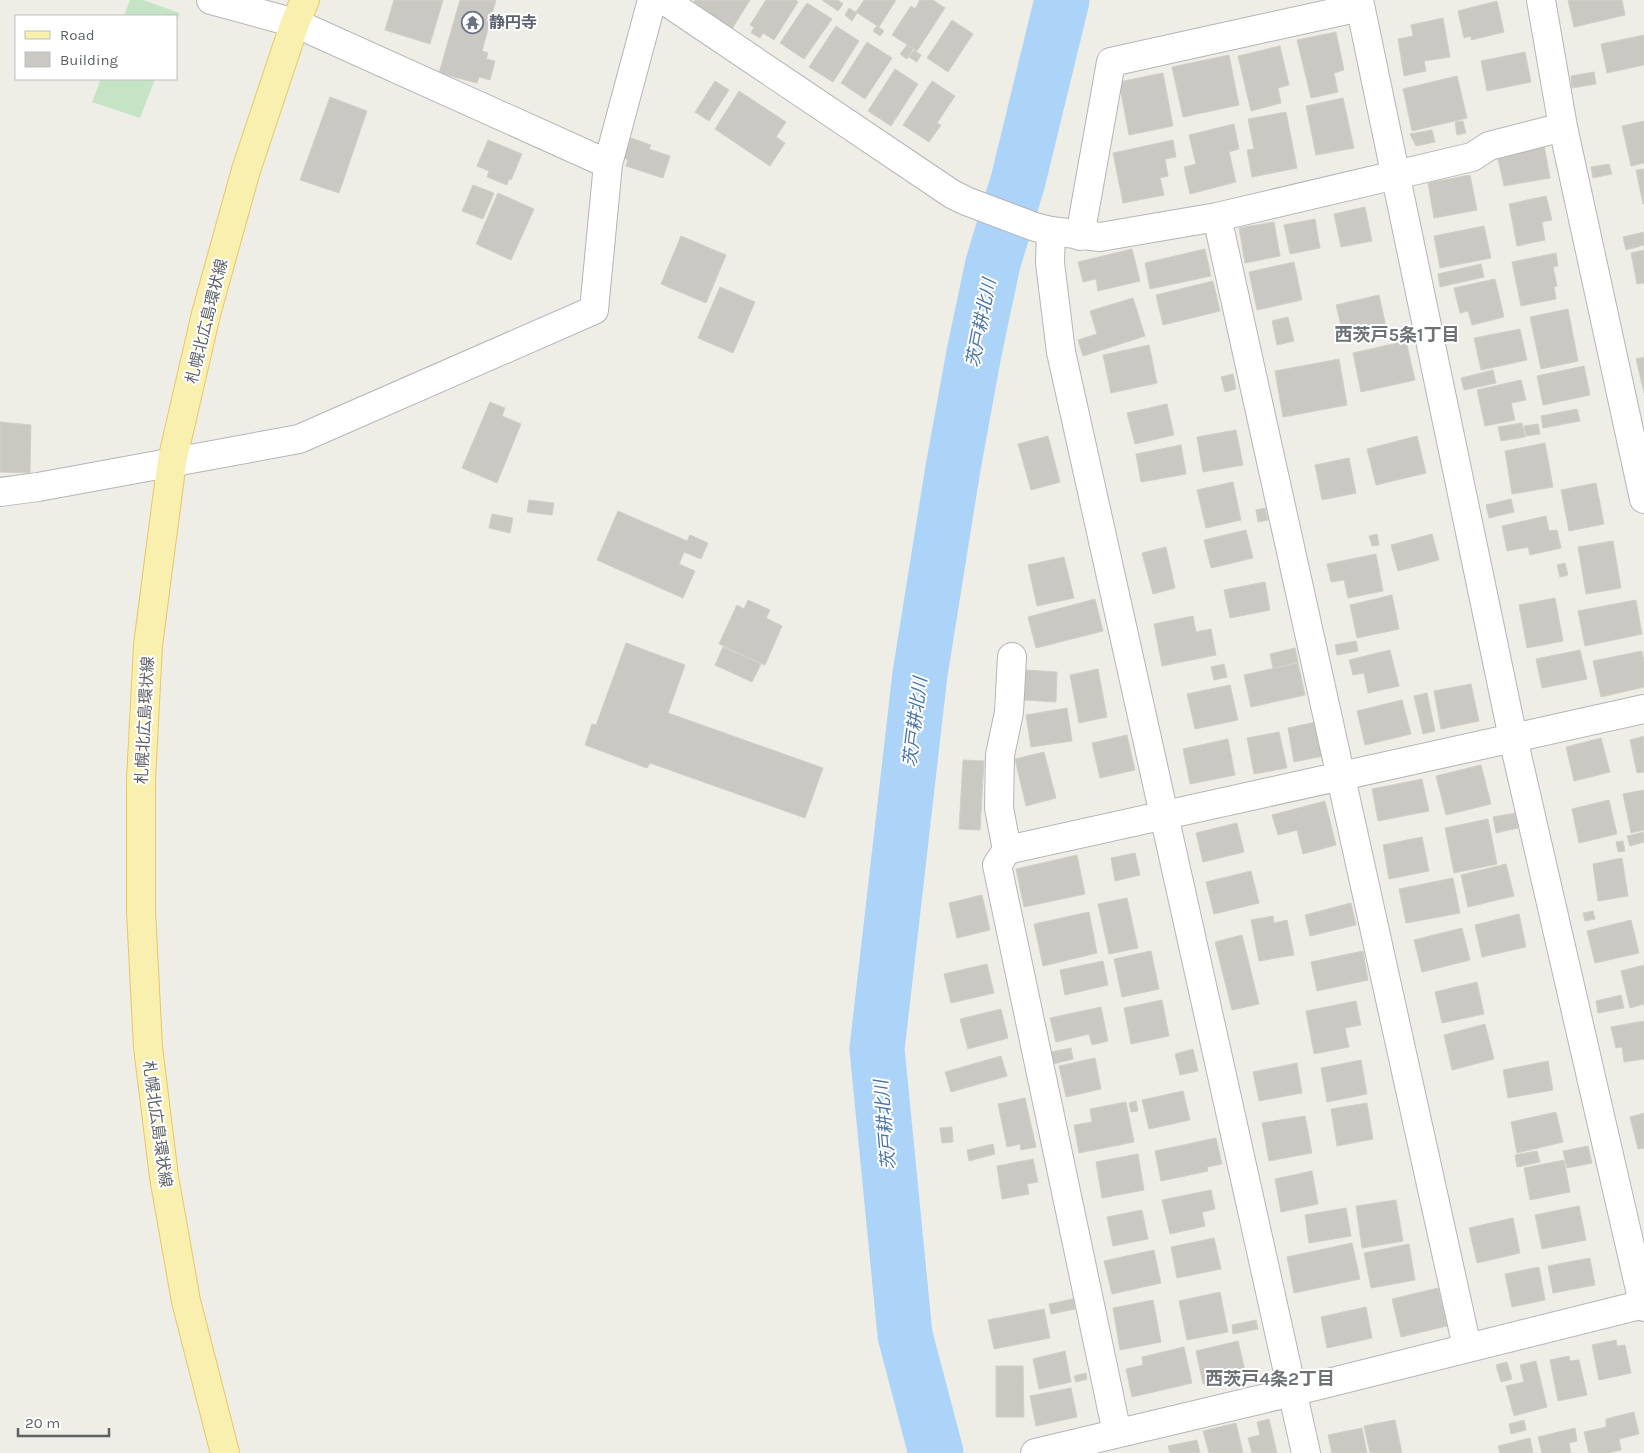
<svg xmlns="http://www.w3.org/2000/svg" width="1644" height="1453" viewBox="0 0 1644 1453" font-family="Karla,'Noto Sans JP',sans-serif">
<style>
.green{fill:#c4e4c5}
.lines{fill:none;stroke-linecap:round;stroke-linejoin:round}
.river{stroke:#acd4f8;stroke-width:55}
.building{fill:#cac8c2;stroke:#d3cfc4}
.minor-casing{stroke:#b3b5b9;stroke-width:30}
.major-casing{stroke:#e7c767;stroke-width:30}
.minor{stroke:#fff;stroke-width:28}
.major{stroke:#f9f0b0;stroke-width:28}
.labels{text-anchor:middle;stroke-width:4;stroke-linejoin:round;paint-order:stroke}
.worship-label{font-size:16px;font-weight:bold;fill:#5b616d;stroke:#fff;text-anchor:start}
.street-label{font-size:16px;fill:#5d6065;stroke:#fff}
.water-label{font-size:18px;font-style:italic;fill:#4a75aa;stroke:#fff}
.neighbourhood-label{font-size:18px;font-weight:bold;fill:#6e7277;stroke:#fff}
</style>
<rect width="100%" height="100%" fill="#eeede6"/>
<path class="green" d="M130,0H143L180,13L176,22V16H124Z
M101,79H155L140,118L92,102Z"/>
<g class="lines">
<path class="river" d="M936,1453L905,1335L877,1049L920,674L953,468L974,353L993,263L1018,181L1062,0"/>
</g>
<path class="building" d="M394,0H443L430,44L385,30Z
M460,0H496L482,51L488,53L486,59L495,61L490,80L479,77L477,83L439,73Z
M695,0H750L730,32L691,7Z
M766,0H796L798,2L774,40L763,33L760,38L751,33L754,27L750,25Z
M822,0H838L843,4L838,11Z
M864,0H896L879,27L856,12Z
M920,0H933L945,8L917,51L892,35L911,6L915,9Z
M1568,0H1622L1625,15L1574,27Z
M1497,1L1504,32L1471,40V36L1464,38L1458,11Z
M807,3L832,19L804,59L780,43Z
M849,8L857,13L852,21L845,15Z
M1443,18L1450,57L1424,61L1426,71L1404,76L1398,39L1413,36L1411,25Z
M952,20L973,34L948,72L927,58Z
M836,26L859,41L833,82L809,67Z
M877,26L884,31L880,36L873,31Z
M1336,32L1344,70L1334,73L1338,92L1311,98L1297,40Z
M1644,35V65L1607,73L1601,44Z
M867,42L892,58L865,99L841,83Z
M907,45L913,49L907,59L900,54Z
M1280,46L1289,85L1278,88L1281,103L1251,111L1238,56Z
M914,50L921,55L917,62L909,57Z
M1525,52L1531,82L1487,91L1481,61Z
M1229,55L1239,105L1183,117L1172,67Z
M895,69L918,84L891,126L868,111Z
M1594,72L1596,84L1572,88L1571,76Z
M1163,73L1173,126L1129,135L1119,82Z
M1457,76L1467,118L1412,131L1403,89Z
M715,81L729,90L709,121L695,112Z
M932,81L955,96L937,123L941,125L929,142L903,125Z
M739,91L786,122L776,137L785,143L770,166L715,129Z
M330,97L367,111L339,193L300,180Z
M1343,98L1354,148L1316,155L1306,106Z
M1286,112L1297,168L1252,177L1247,150L1254,149L1248,119Z
M1463,121L1466,133L1457,135L1455,122Z
M1644,121V163L1631,166L1622,126Z
M1234,124L1239,149L1229,152L1236,182L1190,194L1184,167L1196,164L1189,135Z
M1432,130L1435,142L1416,146L1410,134Z
M631,138L651,145L649,149L670,156L663,178L626,166L628,160L624,158Z
M488,140L522,154L511,180L509,179L507,185L487,177L489,171L477,166Z
M1173,140L1176,157L1165,159L1168,176L1160,178L1164,195L1123,203L1113,153Z
M1544,145L1550,178L1504,186L1497,154Z
M1609,164L1612,174L1593,178L1591,167Z
M1644,169V204H1643L1636,170Z
M1470,175L1477,210L1434,218L1428,183Z
M473,185L494,193L483,219L462,211Z
M498,193L534,209L511,260L476,244Z
M1546,196L1552,220L1542,222L1545,240L1517,246L1509,204Z
M1365,207L1372,241L1341,247L1334,214Z
M1315,219L1320,248L1290,254L1284,225Z
M1274,222L1280,256L1245,263L1239,228Z
M1484,226L1491,258L1440,268L1434,236Z
M1644,232V245L1626,250L1623,237Z
M681,236L726,255L706,303L661,284Z
M1132,249L1140,281L1098,291L1096,279L1083,282L1078,262Z
M1205,249L1211,276L1150,289L1145,263Z
M1644,250V283L1637,284L1631,253Z
M1556,253L1558,266L1553,267L1557,286L1554,287L1556,299L1521,306L1512,262Z
M1294,262L1302,300L1257,310L1249,272Z
M1481,264L1484,277L1440,287L1438,274Z
M1495,279L1504,317L1472,325L1468,311L1460,313L1454,288Z
M1213,281L1220,311L1163,325L1156,295Z
M720,287L755,302L733,353L698,338Z
M1379,295L1386,327L1344,338L1336,305Z
M1133,298L1145,336L1083,356L1078,340L1097,334L1090,311Z
M1568,309L1578,361L1541,369L1530,317Z
M1288,317L1294,341L1277,345L1272,321Z
M1520,329L1527,360L1481,370L1474,338Z
M1406,341L1415,380L1361,392L1353,353Z
M1149,345L1157,383L1111,393L1103,355Z
M1644,357V393L1636,359Z
M1339,359L1347,405L1283,417L1275,371Z
M1584,366L1590,395L1543,405L1537,376Z
M1493,370L1496,383L1464,390L1461,378Z
M1233,374L1236,389L1225,392L1221,377Z
M1521,380L1526,400L1511,403L1515,420L1485,426L1477,390Z
M490,402L505,408L502,416L521,424L497,483L462,468Z
M1167,404L1174,435L1135,444L1127,413Z
M1577,409L1580,421L1543,428L1541,416Z
M0,422L31,425L30,473L0,472Z
M1522,423L1525,437L1501,441L1498,427Z
M1538,424L1540,434L1526,436L1524,426Z
M1236,430L1243,465L1203,472L1197,437Z
M1048,436L1060,482L1031,490L1018,444Z
M1417,436L1426,473L1376,485L1367,449Z
M1545,443L1553,487L1512,494L1505,451Z
M1181,445L1186,474L1141,482L1136,454Z
M1349,458L1356,493L1322,500L1315,465Z
M1233,482L1241,520L1206,528L1197,490Z
M1596,483L1604,524L1569,531L1561,490Z
M1511,499L1514,512L1489,518L1486,505Z
M529,500L554,503L552,515L527,512Z
M1265,508L1268,520L1258,522L1256,510Z
M618,511L687,541L690,535L708,543L701,559L684,552L679,564L695,571L683,598L597,560Z
M492,514L513,518L510,533L489,528Z
M1546,516L1549,531L1557,530L1561,548L1530,555L1528,547L1507,551L1502,526Z
M1246,530L1253,558L1211,568L1204,540Z
M1377,534L1379,545L1372,546L1369,536Z
M1432,534L1439,560L1398,571L1391,545Z
M1613,541L1621,588L1586,594L1578,547Z
M1166,547L1175,588L1153,594L1142,553Z
M1376,554L1383,591L1348,598L1344,580L1331,582L1327,564Z
M1064,557L1074,598L1037,606L1028,565Z
M1565,563L1568,575L1560,577L1557,565Z
M1265,582L1270,610L1230,618L1224,590Z
M1392,595L1399,629L1357,638L1350,605Z
M1555,598L1563,641L1527,648L1519,605Z
M1095,599L1103,631L1036,648L1028,617Z
M748,600L770,610L766,618L782,626L765,665L719,644L737,605L744,609Z
M1636,600L1642,634L1585,646L1578,611Z
M1193,616L1196,632L1211,629L1216,655L1162,666L1154,624Z
M1356,641L1358,651L1337,655L1335,645Z
M626,643L685,665L668,713L823,768L805,818L650,763L647,768L585,745L592,724L596,725Z
M723,647L761,664L752,682L715,665Z
M1295,648L1298,662L1273,668L1270,654Z
M1390,650L1399,686L1368,693L1364,673L1353,675L1349,660Z
M1580,650L1587,679L1542,688L1536,659Z
M1642,651L1644,661V687L1601,697L1593,661Z
M1298,663L1305,695L1251,707L1244,675Z
M1224,664L1227,677L1214,680L1211,667Z
M1098,669L1107,717L1079,723L1070,675Z
M1026,670L1057,672L1056,702L1024,700Z
M1471,684L1479,721L1441,729L1434,691Z
M1230,685L1238,720L1195,729L1187,694Z
M1427,693L1435,731L1423,734L1414,696Z
M1402,700L1411,734L1365,745L1357,711Z
M1067,708L1072,741L1031,747L1026,715Z
M1316,722L1323,756L1294,762L1288,728Z
M1279,732L1287,768L1254,774L1247,738Z
M1127,735L1135,770L1100,778L1092,743Z
M1644,736V772L1637,773L1630,740Z
M1601,738L1610,772L1574,781L1566,747Z
M1228,739L1235,775L1190,784L1183,749Z
M1044,752L1056,798L1026,806L1015,759Z
M963,760L984,761L980,830L959,829Z
M1481,765L1491,804L1446,815L1436,776Z
M1422,779L1429,811L1378,821L1372,789Z
M1644,790V830L1631,833L1623,794Z
M1609,800L1617,834L1579,843L1572,809Z
M1325,801L1336,845L1303,854L1297,830L1278,835L1272,815Z
M1515,813L1518,828L1496,833L1493,817Z
M1488,819L1497,864L1454,873L1445,828Z
M1237,823L1244,852L1203,862L1196,833Z
M1644,832V842L1630,846L1627,836Z
M1422,837L1429,871L1389,879L1383,845Z
M1623,841L1625,851L1618,852L1616,842Z
M1135,853L1140,875L1115,881L1111,858Z
M1077,855L1085,894L1024,907L1016,869Z
M1622,858L1628,896L1598,901L1593,864Z
M1506,864L1514,896L1468,907L1461,875Z
M1251,871L1259,903L1214,914L1206,882Z
M1453,878L1460,913L1406,923L1399,889Z
M982,895L990,930L957,938L949,903Z
M1127,898L1138,948L1109,954L1098,904Z
M1351,903L1356,925L1310,936L1305,915Z
M1593,911L1595,919L1585,921L1583,913Z
M1089,912L1097,953L1043,966L1034,924Z
M1519,914L1526,947L1482,957L1475,925Z
M1273,916L1274,923L1287,920L1294,955L1259,961L1251,920Z
M1631,920L1639,953L1595,963L1587,931Z
M1462,928L1470,960L1422,972L1414,940Z
M1242,935L1259,1004L1232,1010L1215,942Z
M1151,951L1159,989L1122,997L1114,959Z
M1363,951L1368,980L1317,991L1311,962Z
M1103,961L1108,985L1065,995L1060,970Z
M987,964L994,993L951,1003L944,974Z
M1644,965V1004L1630,1008L1621,971Z
M1477,982L1484,1014L1442,1023L1435,992Z
M1621,995L1624,1008L1598,1013L1596,1001Z
M1162,1000L1169,1036L1131,1044L1124,1008Z
M1356,1001L1361,1025L1345,1028L1349,1047L1314,1054L1306,1011Z
M1101,1007L1108,1041L1092,1045L1089,1034L1056,1042L1050,1018Z
M1001,1009L1008,1038L968,1049L960,1019Z
M1644,1021V1059L1624,1062L1622,1047L1616,1048L1611,1027Z
M1485,1024L1494,1059L1452,1070L1444,1035Z
M1071,1048L1073,1059L1053,1064L1051,1052Z
M1193,1049L1198,1071L1180,1075L1175,1054Z
M1001,1056L1007,1076L951,1092L945,1072Z
M1095,1058L1101,1089L1066,1097L1059,1066Z
M1361,1060L1367,1094L1327,1102L1321,1068Z
M1548,1061L1553,1090L1508,1098L1503,1070Z
M1297,1063L1302,1093L1259,1101L1253,1072Z
M1183,1091L1190,1120L1149,1129L1142,1100Z
M1025,1098L1036,1147L1021,1150L1020,1144L1007,1147L998,1104Z
M1136,1101L1138,1111L1131,1112L1129,1103Z
M1126,1102L1134,1142L1079,1153L1074,1125L1092,1122L1090,1109Z
M1367,1103L1373,1139L1337,1146L1331,1109Z
M1556,1112L1563,1142L1517,1153L1511,1122Z
M1644,1113V1148L1638,1149L1630,1117Z
M1305,1116L1312,1153L1269,1161L1262,1123Z
M952,1127L953,1142L942,1143L940,1128Z
M1216,1138L1222,1164L1207,1167L1208,1171L1161,1181L1155,1151Z
M993,1144L995,1154L969,1161L967,1150Z
M1588,1146L1592,1163L1567,1168L1563,1151Z
M1537,1151L1540,1162L1517,1167L1515,1155Z
M1138,1154L1144,1190L1102,1198L1096,1162Z
M1033,1159L1038,1182L1027,1184L1029,1194L1002,1199L997,1166Z
M1564,1160L1570,1192L1530,1200L1524,1168Z
M1312,1171L1318,1204L1281,1212L1275,1179Z
M1211,1190L1215,1209L1202,1212L1205,1226L1170,1234L1162,1200Z
M1396,1200L1403,1241L1362,1248L1356,1206Z
M1579,1206L1586,1240L1542,1249L1535,1215Z
M1346,1208L1351,1236L1309,1243L1305,1215Z
M1142,1210L1148,1239L1113,1246L1107,1217Z
M1513,1218L1520,1253L1477,1263L1469,1228Z
M1214,1238L1221,1269L1177,1278L1171,1247Z
M1352,1243L1360,1279L1294,1293L1287,1257Z
M1409,1244L1415,1280L1371,1288L1364,1253Z
M1154,1250L1161,1283L1112,1294L1104,1261Z
M1590,1258L1595,1285L1553,1293L1548,1266Z
M1539,1267L1545,1300L1512,1307L1505,1274Z
M1438,1288L1447,1326L1401,1337L1392,1299Z
M1220,1292L1228,1332L1187,1340L1179,1301Z
M1073,1299L1075,1309L1051,1314L1049,1304Z
M1153,1300L1161,1342L1120,1350L1113,1308Z
M1366,1307L1372,1338L1327,1348L1321,1317Z
M1044,1309L1050,1338L994,1349L988,1320Z
M1256,1320L1258,1329L1233,1334L1232,1325Z
M1616,1340L1617,1346L1625,1345L1631,1373L1599,1380L1592,1345Z
M1238,1341L1246,1375L1203,1384L1196,1351Z
M1184,1347L1192,1383L1132,1397L1126,1369L1143,1365L1142,1357Z
M1065,1351L1071,1382L1039,1389L1033,1359Z
M1569,1356L1570,1361L1579,1360L1587,1395L1558,1401L1550,1360Z
M1536,1361L1547,1407L1514,1416L1506,1386L1524,1382L1520,1365Z
M1507,1362L1512,1379L1501,1382L1496,1365Z
M996,1366H1023L1024,1417H996Z
M1086,1373L1087,1379L1076,1382L1074,1376Z
M1071,1388L1077,1417L1036,1426L1030,1396Z
M1634,1412L1639,1434L1619,1439L1621,1450L1608,1453H1589L1584,1432L1606,1427V1419Z
M1269,1419L1277,1453H1252L1248,1438L1260,1435L1257,1422Z
M1395,1420L1402,1453H1370L1364,1426Z
M1524,1420L1526,1430L1511,1434L1509,1424Z
M1236,1423L1243,1453H1209L1203,1431Z
M1362,1428L1367,1453H1332L1328,1435Z
M1575,1428L1577,1441L1569,1443L1571,1453H1542L1538,1437Z
M1530,1438L1533,1453H1500L1498,1446Z
M1197,1440L1200,1453H1170L1168,1446Z"/>
<g class="lines">
<defs>
<path id="minor" d="M211,0L295,23L608,164
M664,0L952,194L966,201L1035,227L1051,231L1100,237L1217,217L1472,157L1489,146L1563,127
M1359,0L1513,738L1644,1307
M1541,0L1563,127L1644,499
M1217,217L1467,1347
M1051,231L1050,263L1061,352L1306,1453
M1080,236L1111,62L1360,7
M0,492L38,487L299,439L594,310L608,164L652,0
M1012,657L1009,712L1000,755L999,808L1007,850L997,865L1117,1433
M1007,850L1644,709
M1035,1453L1292,1392L1644,1304"/>
<path id="major" d="M225,1453L186,1301L164,1177L148,1047L141,911V780L148,645L172,461L206,314L246,170L295,23L305,0"/>
</defs>
<use href="#minor" class="minor-casing"/>
<use href="#major" class="major-casing"/>
<use href="#minor" class="minor"/>
<use href="#major" class="major"/>
</g>
<defs>
<symbol id="temple-ring" viewBox="-11 -11 22 22"><circle r="9.5" fill="#fff" stroke="#6b7280" stroke-width="1.5"/><path d="M0-6L5-2H3V0L6.5 2.5H4V6H1.5V3h-3V6H-4V2.5H-6.5L-3 0V-2H-5Z" fill="#6b7280"/></symbol>
</defs>
<g fill-rule="evenodd">
<use href="#temple-ring" x="460" y="10" width="25" height="25"/>
</g>
<g class="labels">
<g class="worship-label">
<text x="489" y="28">静円寺</text>
</g>
<g class="street-label">
<text transform="translate(206 321) rotate(-76)" y="6">札幌北広島環状線</text>
<text transform="translate(144 720) rotate(-87)" y="6">札幌北広島環状線</text>
<text transform="translate(158 1124) rotate(82)" y="6">札幌北広島環状線</text>
</g>
<g class="water-label">
<text transform="translate(981 323) rotate(-79)" y="6">茨戸耕北川</text>
<text transform="translate(915 722) rotate(-83)" y="6">茨戸耕北川</text>
<text transform="translate(885 1125) rotate(-95)" y="6">茨戸耕北川</text>
</g>
<g class="neighbourhood-label">
<text x="1397" y="341">西茨戸5条1丁目</text>
<text x="1270" y="1385">西茨戸4条2丁目</text>
</g>
</g>
<rect x="15" y="15" width="162" height="65" fill="#ffffff" stroke="#bebfc1"/>
<rect x="25" y="31" width="25" height="8" fill="#f9f0b0" stroke="#bebfc1"/>
<text x="60" y="40" font-size="15" fill="#5d6065">Road</text>
<rect x="25" y="52" width="25" height="15" fill="#cac8c2" stroke="#bebfc1"/>
<text x="60" y="65" font-size="15" fill="#5d6065">Building</text>
<path d="M18 1428v8h91v-8" fill="none" stroke="#5d6065" stroke-width="2.5"/>
<text x="25" y="1428" font-size="15" fill="#5d6065" stroke="#ffffff" stroke-width="4" paint-order="stroke">20 m</text>
</svg>
